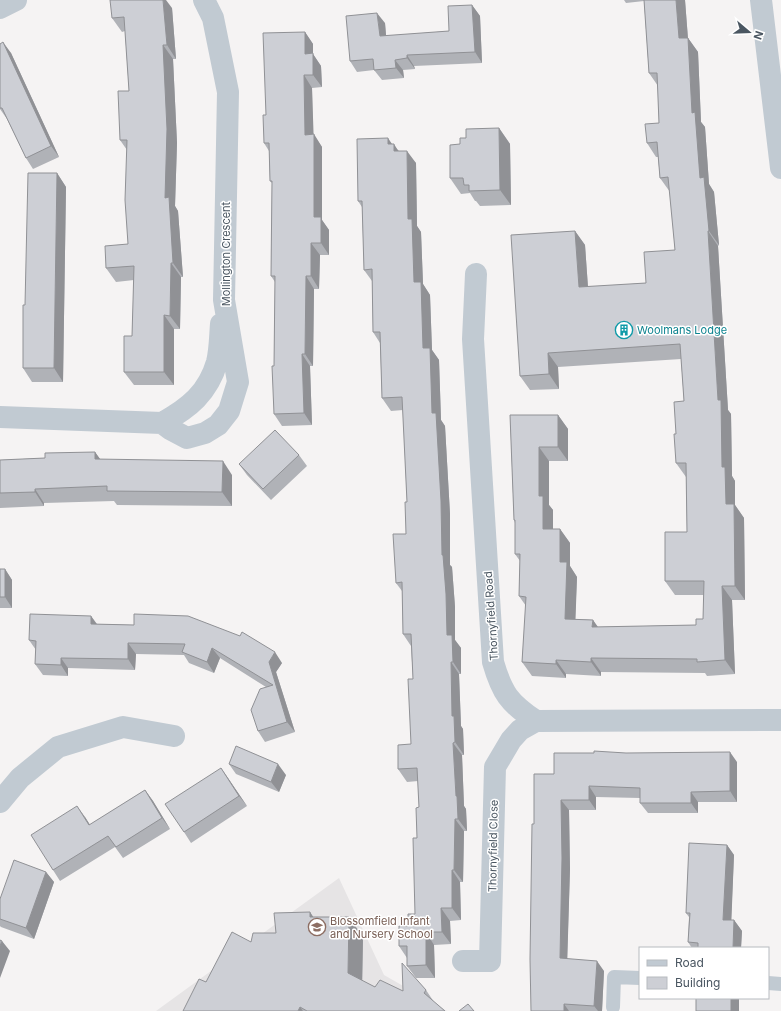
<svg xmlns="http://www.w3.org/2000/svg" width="781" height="1011" viewBox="0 0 781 1011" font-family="Inter,sans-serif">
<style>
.education{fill:#e6e4e5}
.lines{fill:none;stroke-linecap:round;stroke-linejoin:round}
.service{stroke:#c1cad2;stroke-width:14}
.minor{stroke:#c1cad2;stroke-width:22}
.tertiary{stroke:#c1cad2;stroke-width:22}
.wall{fill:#b0b2b7}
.shaded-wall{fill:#909195}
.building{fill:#cdcfd5;stroke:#909195}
.labels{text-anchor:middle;stroke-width:3;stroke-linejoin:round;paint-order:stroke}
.street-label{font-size:11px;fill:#4a5661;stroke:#fff}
.culture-label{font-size:11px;fill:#0d838f;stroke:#fff;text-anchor:start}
.education-label{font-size:11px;fill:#785e54;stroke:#fff;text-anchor:start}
</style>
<rect width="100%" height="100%" fill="#f5f3f3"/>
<path class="education" d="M339,878L384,975L447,1011H456H156Z"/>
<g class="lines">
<path class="service" d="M768,983L781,984
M613,1007L614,977L640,978"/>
<path class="minor" d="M0,8L16,0
M476,274L473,339L493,662C502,693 509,703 536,721L781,720
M0,417L162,423L170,429L187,438L205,433L218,425L229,411L238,382L224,300L228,92L213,18L204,0
M162,423C189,408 208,393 217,362C220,350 220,336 221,324
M0,802L20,778L58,747L123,727L174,736
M463,961H490L495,767L511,740L520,730L536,721"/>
<path class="tertiary" d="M761,0L781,168"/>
</g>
<path class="wall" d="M624,0H685L688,38L698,52L701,122L705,127L709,184L714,192L719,245L718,246L728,410L731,414L732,476L735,481V505L744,518L745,600H732L735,674L707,676L705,673L601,672V676L566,674V678L532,676L522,662L526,606L519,596L520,561L515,554V523L514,520L510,415H558L568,429V461H549V505L553,510V529H560L570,543V566L577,577L575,619L593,620L597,627L696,625L703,619L704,595H675L665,581L687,532L686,477L676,463V434L684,401L681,359L558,367L559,389L530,390L520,376L575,231L585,245L588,287L646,283L675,250L670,192L660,178L658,157H656L647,143L659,123L658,86L649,73L644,1L626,3Z
M472,5L480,16L482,63L414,66L415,69L403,70L404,78L382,80L374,70L357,72L350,61L385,23L386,36L449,31Z
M172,8L176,59H173L177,143L175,206L178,211L183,277H181L180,329H174V385H134L124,372L132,336L134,280L116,282L106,268L128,244L127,150L120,140L129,91L125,31L122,32L112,18Z
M305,32L313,44V54L321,66L322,87L312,88L313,134L322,147V220L329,230V255H320L319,289H314L313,366H310L312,425L282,426L274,414V366L275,282L271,276L272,183L270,181L269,151L264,143L266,115Z
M0,44L11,53L59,157L33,169L26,158L7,119L0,109Z
M499,128L510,144L511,205L480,206L476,201H475L470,193L461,194L450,178L460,144L466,138Z
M392,144L399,151L416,163L417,226L421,232L423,284L430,295L432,350L439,360L441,420L445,426L450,514V565L452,567L455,607V640L461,648V674H459L461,726L463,729L464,755H462L464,806L466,809L467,831H464L463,882H460L461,920L450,921L451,944L434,945L435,978H416L407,966V958L399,946L408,926L415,914L417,838L419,807L418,781L407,782L398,769L411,744L413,679L411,646L403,634L402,591L396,583L406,534L407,502L403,410L391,411L382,398L380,343L373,332L372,281L364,270L362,207L358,201Z
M57,173L66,187L63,382H32L23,368L25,305Z
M95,452L100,459L232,475V506L117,505L114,501L44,503V506L0,508V460L45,458Z
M299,455L307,466L271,500L247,475L239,464Z
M0,569H5L12,580V608H0Z
M91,616L97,624L134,625L282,663L276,672L295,732L265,742L258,731L266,687L220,658L214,673L189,663L184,655L136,654L135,670L68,668V676L43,675L35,664L36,650L29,640Z
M737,762V802H698V813H648L640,803V798L596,797V810H569L570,869L567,959L604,971L602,1011H531L534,824L554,774Z
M229,764L286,775L279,792L236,774Z
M221,768L247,806L191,843L184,832Z
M145,790L153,801L170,829L123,858L115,847L60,881L53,870L85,817L90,825Z
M727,845L734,855L731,920H734L742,931L741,948H692L688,942L689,917L686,913Z
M46,872L54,882L34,939L1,927L0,926V899Z
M310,912L313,917L363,937L362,981L375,987L403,991L426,990L434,1002L445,1011H183L206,982L251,942L276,933Z"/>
<path class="shaded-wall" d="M163,0H166L172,8L176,59L167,45Z
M676,0H685L689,53L679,38Z
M472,5L480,16L482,63L475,52Z
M377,13L385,23L387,47L380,36Z
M305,32L313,44V54L321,66L322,87L313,75L305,54Z
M688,38L698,52L701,122L705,127L709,184L714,192L719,245L709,231L700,178L692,113Z
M3,42L11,53L59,157L51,146Z
M163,45L173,59L177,143L175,206L178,211L183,277L173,263L165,198Z
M407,55L414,66L415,69L407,58Z
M395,60L403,70L404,78L396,68Z
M304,75L312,88L314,147L305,135Z
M499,128L510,144L511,205L500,190Z
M314,134L322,147V220L329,230V255L321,243L314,217Z
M388,138L394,147V144L402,157L403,164L388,144Z
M407,151L416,163L417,226L421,232L423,284L430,295L432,350L439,360L441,420L445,426L450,514V565L452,567L455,607V640L461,648V674L453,662L447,635L442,555L423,348L414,282L408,219Z
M57,173L66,187L63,382L54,368Z
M575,231L585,245L589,302L579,287Z
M708,231L718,246L728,410L731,414L732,476L735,481V505L744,518L745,600L735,586L722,467Z
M311,243L320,255L319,289L311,276Z
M171,263L181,277L180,329L170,316Z
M306,276L314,289L313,366L305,354Z
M164,315L174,329V385L164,372Z
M548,353L558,367L559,389L549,374Z
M302,354L310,366L312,425L304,413Z
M558,415L568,429V461L558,447Z
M539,447L549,461V505L553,510V543L543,529L539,496Z
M95,452L105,466L95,459Z
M223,461L232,475V506L222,492Z
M35,489L44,503V506L35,492Z
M560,529L570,543V566L577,577L575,633L565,619L560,562Z
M5,569L12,580V608L5,597Z
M722,586L732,600L735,674L725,660Z
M91,616L98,626L91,624Z
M593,620L603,634L592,627Z
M128,643L136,654L135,670L128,659Z
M212,648L220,658L214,673L207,662Z
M275,652L282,663L276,672L295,732L287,722L269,662Z
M61,658L68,668V676L61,665Z
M591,658L601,672V676L591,662Z
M556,660L566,674V678L556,664Z
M451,662L459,674L461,726L463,729L464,755L455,742L452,716Z
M453,743L462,755L464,806L466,809L467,831L458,819L456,796Z
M730,752L737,762V802L730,791Z
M278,764L286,775L279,792L271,782Z
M221,768L228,778L247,806L239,796Z
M589,786L596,797V810L589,800Z
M145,790L153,801L170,829L162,818Z
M691,792L698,802V813L691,803Z
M561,800L569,810L570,869L567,969L560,958Z
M77,806L85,817L97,836L89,825Z
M455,819L464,831L463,882L454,870Z
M727,845L734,855L731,930L723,920Z
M452,870L460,882L461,920L452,908Z
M46,872L54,882L34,939L26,928Z
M441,908L450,921L451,944L442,932Z
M310,912L323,932L310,917Z
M349,917L363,937L362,993L348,973Z
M734,920L742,931L741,948H733Z
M426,932L434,945L435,978L426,965Z
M2,941L10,951L0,978V946Z
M597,961L604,971L602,1011H598L594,1006Z
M731,998H739V1011H731Z
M564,1004L569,1011H564Z
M300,1007L303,1011H298Z"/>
<path class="building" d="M110,0H163L167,45H163L167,129L165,198L169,197L173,263H171L170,316L164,315V372H124V336H132L134,266L106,268L105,246L128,244L125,200L127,140H120L118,91H129L124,17L112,18Z
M644,0H676L679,38H688L692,113L695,112L700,178L704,177L709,231H708L718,400H721L722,467H725L726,504H734L735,586H722L725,660L697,662V659L591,658V662L556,660V664L522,662L526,597L519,596L520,554H515V520H514L510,415H558V447H539V496H543V529H560V562H567L565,619L593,620L592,627L696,625V619H703L704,581H665V532H687L686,463H676L674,434H676L674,402L684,401L680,344L548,353L549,374L520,376L511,235L575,231L579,287L646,283L644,252L675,250L668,177L660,178L657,142L647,143L645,124L659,123L657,73H649Z
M472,5L475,52L407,55V58L395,60L396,68L374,70L373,59L350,61L346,16L377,13L380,36L449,31L448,6Z
M305,32V54L313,53V75H304L305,135L314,134V217H321V243H311V276H306L305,354H302L304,413L274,414L272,366H274L275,276H271L272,181H270L269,143H264L263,115H266L263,33Z
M3,42L51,146L26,158L2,108H0V44Z
M499,128L500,190L469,191V185H464L463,178H450V145L460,144V138H466V129Z
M388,138V144H394V151H407L408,219H412L414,282H421L423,348H430L432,413H436L441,501L442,555H443L446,594L447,635H452L453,662H451L452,716H454L455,742L453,743L456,796H457L458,819H455L454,870H452V908H441L442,932H426V965L407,966V946H399V926H408V914H415L413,838H417L416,808L419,807L417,768L398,769V745L411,744L408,679H413L411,634H403L402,582L396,583L393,534H406L405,502H407L402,397L382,398L380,332H373L372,269L364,270L362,201H358L357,139Z
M28,173H57L54,368H23V305H25Z
M275,430L299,455L263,489L239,464Z
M95,452V459L223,461L222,492L107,491V486L35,489V492L0,493V460L45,458V453Z
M0,569H5V597H0Z
M30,614L91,616V624L134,625V614L188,616L240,636L242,632L275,652L269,662L287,722L258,731L251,710L260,689L273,685L212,648L207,662L182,652L185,644L128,643V659L61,658V665L35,664L36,641L29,640Z
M236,746L278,764L271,782L229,764Z
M594,751L626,753L730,752V791L691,792V803H640V788L589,786V800H561L562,858L560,958L597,961L594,1006L564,1004V1011H531L530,959L532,824H534V774H554V753H594Z
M221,768L239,796L184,832L165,804Z
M145,790L162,818L116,847L108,836L53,870L31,835L77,806L89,825Z
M689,843L727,845L723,920H734L733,948H698V943L688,942L690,913H686Z
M14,860L46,872L26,928L0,919V899Z
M310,912V917H349L348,973L375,987L380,980L403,991L402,963L426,990L424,993L445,1011H307L300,1007L298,1011H183L199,979L206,982L232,932L251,942L253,933H276L274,913Z
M0,940L2,941L0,946Z
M696,998H731V1011H696Z
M468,1004L474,1011H459Z"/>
<defs>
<symbol id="building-ring" viewBox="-11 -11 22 22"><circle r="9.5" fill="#fff" stroke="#0f9aa8" stroke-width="1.5"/><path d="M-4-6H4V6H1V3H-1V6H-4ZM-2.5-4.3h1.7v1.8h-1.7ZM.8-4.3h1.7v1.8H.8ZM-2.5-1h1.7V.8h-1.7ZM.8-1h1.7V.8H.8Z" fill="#0f9aa8"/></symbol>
<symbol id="school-ring" viewBox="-11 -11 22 22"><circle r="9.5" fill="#fff" stroke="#8d6e63" stroke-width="1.5"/><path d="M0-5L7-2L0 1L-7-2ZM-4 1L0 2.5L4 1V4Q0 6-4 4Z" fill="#8d6e63"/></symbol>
</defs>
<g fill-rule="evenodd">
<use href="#building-ring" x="614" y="320" width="20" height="20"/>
<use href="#school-ring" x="307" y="917" width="20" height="20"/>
</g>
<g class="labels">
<g class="street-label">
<text transform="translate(226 254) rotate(-90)" y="4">Mollington Crescent</text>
<text transform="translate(491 616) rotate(-94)" y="4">Thornyfield Road</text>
<text transform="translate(493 846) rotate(-89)" y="4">Thornyfield Close</text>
</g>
<g class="culture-label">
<text x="637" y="334">Woolmans Lodge</text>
</g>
<g class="education-label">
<text x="330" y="925">Blossomfield Infant<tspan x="330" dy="13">and Nursery School</tspan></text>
</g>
</g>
<rect x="639" y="947" width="130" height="52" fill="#ffffff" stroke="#b7bbc0"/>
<rect x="647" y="960" width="20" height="6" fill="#c1cad2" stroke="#b7bbc0"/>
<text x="675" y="967" font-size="12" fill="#4a5661">Road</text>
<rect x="647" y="977" width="20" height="12" fill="#cdcfd5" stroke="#b7bbc0"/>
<text x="675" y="987" font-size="12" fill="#4a5661">Building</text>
<g transform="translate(749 32) rotate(109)" stroke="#ffffff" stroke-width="3" paint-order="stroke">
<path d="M0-3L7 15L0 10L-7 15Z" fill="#4a5661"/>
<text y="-6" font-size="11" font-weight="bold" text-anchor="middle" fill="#4a5661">N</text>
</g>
</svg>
